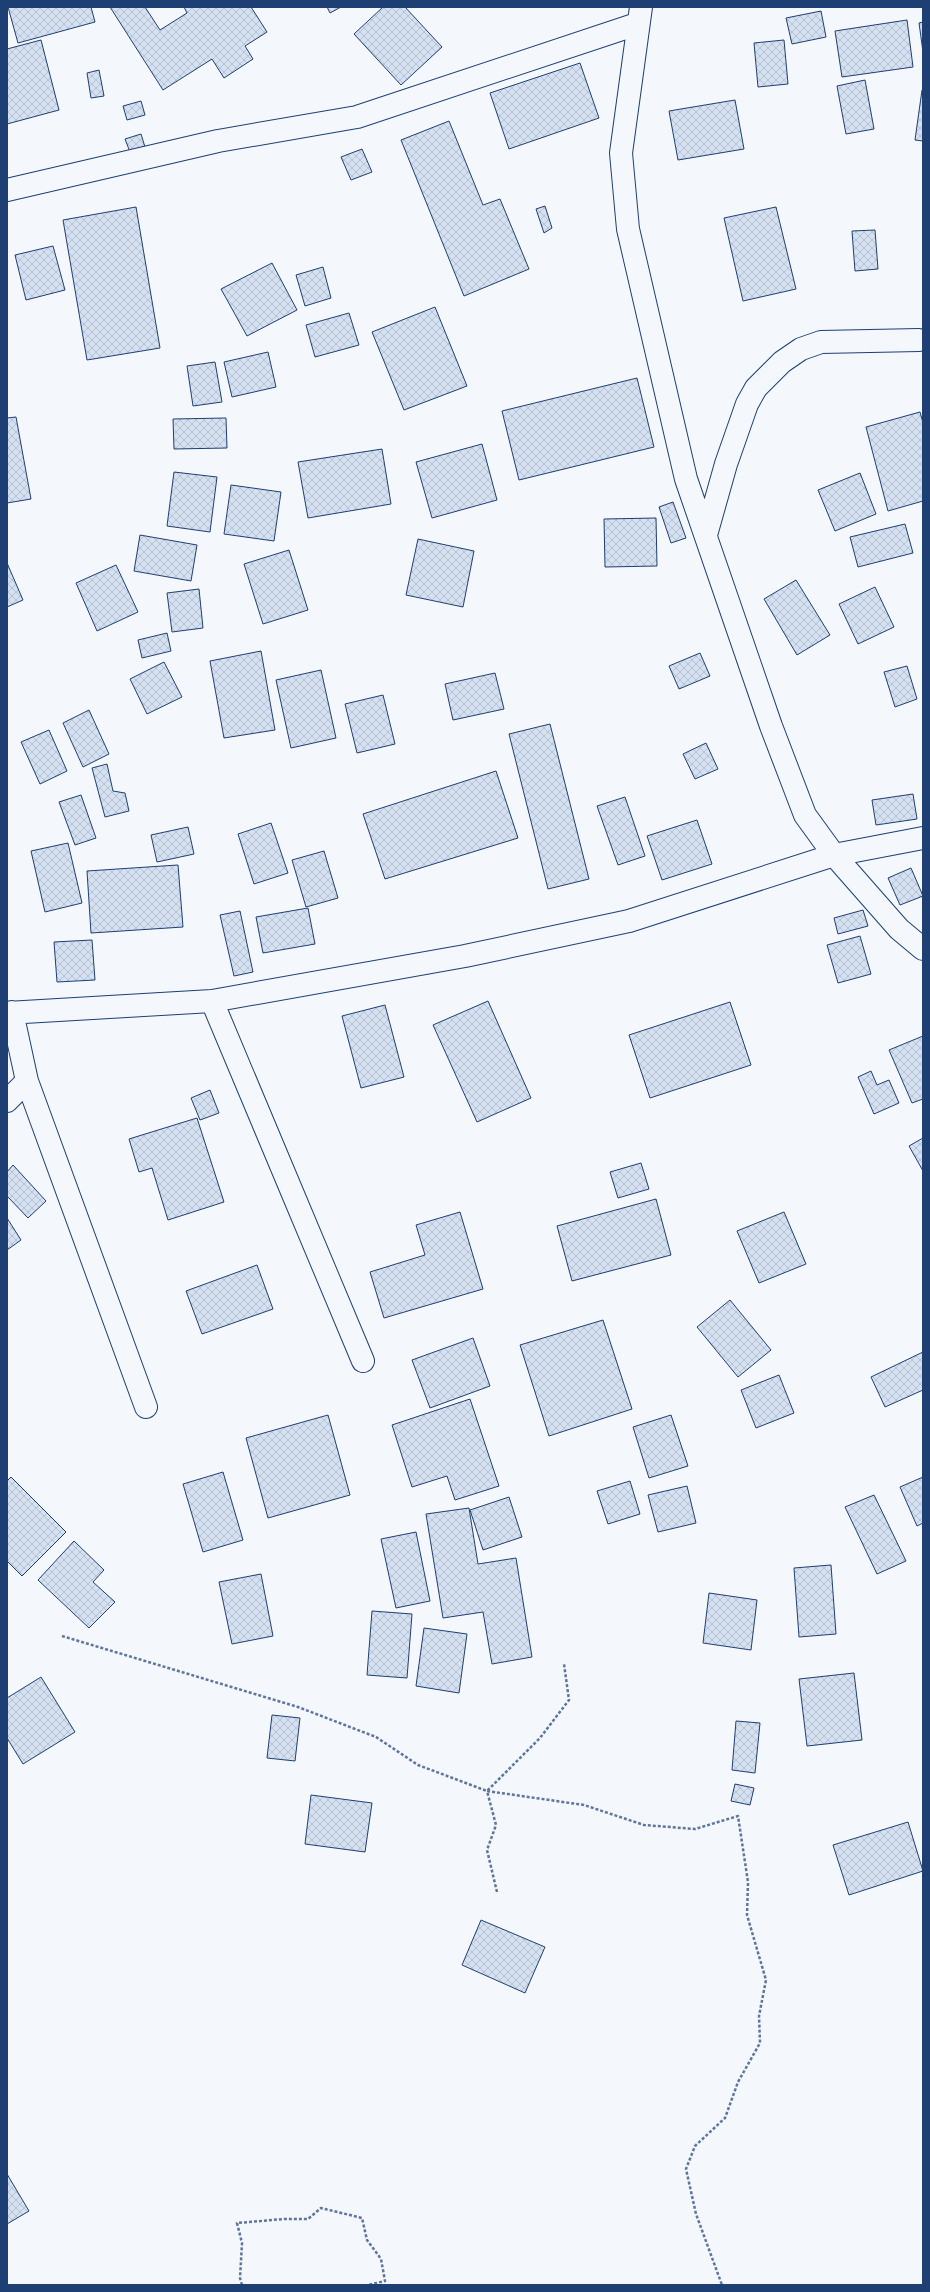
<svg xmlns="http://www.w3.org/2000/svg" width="930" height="2292" viewBox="0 0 930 2292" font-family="'Public Sans',sans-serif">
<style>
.building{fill:url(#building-cross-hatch);stroke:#1d3f73}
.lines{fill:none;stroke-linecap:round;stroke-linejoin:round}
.minor-casing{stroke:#1d3f73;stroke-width:24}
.path{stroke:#5e769c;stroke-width:2.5;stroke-dasharray:3 2;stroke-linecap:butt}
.minor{stroke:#f4f7fb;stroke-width:22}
</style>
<defs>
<pattern id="building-cross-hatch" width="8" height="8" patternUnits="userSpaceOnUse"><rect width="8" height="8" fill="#d5e0f0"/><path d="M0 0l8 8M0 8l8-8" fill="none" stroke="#b6c1d1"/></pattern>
</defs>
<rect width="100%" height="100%" fill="#f4f7fb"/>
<path class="building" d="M8,7H91L95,22L18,43Z
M110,7H145L160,30L187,13L184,7H251L267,32L245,46L253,59L224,78L212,59L163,90Z
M327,7H341L330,13Z
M383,7H405L442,47L401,85L354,34Z
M821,11L826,37L792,44L786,18Z
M907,20L913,67L842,77L835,31Z
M923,22V52L919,23Z
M41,40L59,110L7,124V49Z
M784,40L788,84L758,87L754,43Z
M580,63L599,118L509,149L490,93Z
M99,70L104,96L91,98L87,73Z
M865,80L874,129L846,134L837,86Z
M922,90H923V141L915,140Z
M735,100L744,149L678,160L669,111Z
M141,101L145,115L127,120L123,106Z
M449,121L483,205L500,199L529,269L464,296L401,140Z
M141,134L145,147L130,152L125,139Z
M362,149L372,172L351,180L341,157Z
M545,206L552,228L544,233L536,209Z
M136,207L160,348L87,360L63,220Z
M776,207L796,289L743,301L724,218Z
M875,230L878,269L855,271L852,231Z
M53,246L65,290L26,300L15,255Z
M272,263L297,310L247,336L221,289Z
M323,267L331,298L305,306L296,275Z
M435,307L467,386L404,410L372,332Z
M349,313L359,345L315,357L306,325Z
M268,352L276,387L232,397L224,362Z
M215,362L222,402L193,406L187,366Z
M637,378L654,447L519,480L502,411Z
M920,412L923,423V501L888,511L866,427Z
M16,417L31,499L7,503V418Z
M226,418L227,448L174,449L173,419Z
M482,444L497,500L432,518L416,462Z
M382,449L391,504L308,518L298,462Z
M174,472L217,477L210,532L167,526Z
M860,473L876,514L835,531L818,490Z
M231,485L281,492L274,541L224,534Z
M673,502L686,538L671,543L659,507Z
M656,518L657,566L605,567L604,519Z
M905,524L913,553L858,567L850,537Z
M140,535L197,545L191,581L134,571Z
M418,539L474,551L463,607L406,595Z
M289,550L308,610L263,624L244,564Z
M7,563L23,600L7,607Z
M116,565L138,612L97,631L76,583Z
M796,580L830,635L797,655L764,599Z
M875,587L894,627L858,644L839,604Z
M199,589L203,628L172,632L167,593Z
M167,633L171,651L142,658L138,640Z
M261,651L275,730L224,738L210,661Z
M700,653L710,676L679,689L669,666Z
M164,662L182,697L147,714L130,679Z
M907,666L917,699L895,707L884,672Z
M321,670L336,738L291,748L276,680Z
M495,673L504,709L453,720L445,684Z
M383,695L395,744L357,753L345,704Z
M89,710L109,754L83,767L63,723Z
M550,724L589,879L548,889L509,734Z
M49,730L67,771L40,784L21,742Z
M706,743L718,769L695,779L683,754Z
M107,764L113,791L125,793L129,811L105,817L92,768Z
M496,771L518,838L385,879L363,814Z
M913,794L917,819L876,825L872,800Z
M81,795L96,838L75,845L59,802Z
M625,797L645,856L618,865L597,806Z
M697,820L712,864L662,880L647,836Z
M271,823L288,873L254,884L238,834Z
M188,827L194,854L157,862L151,835Z
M68,843L82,903L45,912L31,851Z
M324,851L338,898L306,907L292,860Z
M178,865L183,927L91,933L87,871Z
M911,868L923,896L900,905L888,878Z
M308,908L315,944L263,953L256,917Z
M863,910L868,926L838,934L834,918Z
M240,911L253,972L234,976L220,915Z
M860,936L871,974L838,983L827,945Z
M92,940L95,980L57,982L54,942Z
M488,1001L531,1098L477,1122L433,1025Z
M730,1002L751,1065L650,1098L629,1035Z
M385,1005L404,1077L361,1088L342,1016Z
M923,1036V1099L912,1103L889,1050Z
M871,1071L877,1085L889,1080L899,1103L874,1114L858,1077Z
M210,1090L219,1113L200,1120L191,1098Z
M197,1118L224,1202L168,1220L152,1168L139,1172L129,1139Z
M923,1138V1171L909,1146Z
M641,1163L649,1189L618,1198L610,1172Z
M13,1165L46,1201L28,1218L7,1196V1172Z
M656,1199L671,1255L572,1281L557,1226Z
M460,1212L483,1289L384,1318L370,1272L425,1255L416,1225Z
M784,1212L806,1264L759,1283L737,1231Z
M7,1218L21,1240L7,1250Z
M257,1265L273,1309L202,1334L186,1291Z
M730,1300L771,1350L738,1377L697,1327Z
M603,1320L632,1409L549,1436L520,1345Z
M473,1338L490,1386L430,1408L412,1360Z
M923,1352V1390L885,1407L871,1377Z
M779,1375L794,1413L756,1428L741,1390Z
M470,1399L499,1486L455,1500L447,1476L412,1487L392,1425Z
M328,1415L350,1495L268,1518L246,1438Z
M671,1415L688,1466L649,1478L633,1427Z
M223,1472L243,1540L203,1552L183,1484Z
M11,1477L66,1532L22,1576L7,1561V1481Z
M923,1477V1523L917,1526L900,1487Z
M630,1481L640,1514L608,1524L597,1491Z
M687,1486L696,1523L658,1532L648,1495Z
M874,1495L906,1561L877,1574L845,1507Z
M509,1497L522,1537L483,1550L470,1510Z
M469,1508L478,1564L516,1558L532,1657L492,1664L483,1612L443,1618L426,1514Z
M416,1532L430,1601L396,1608L381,1539Z
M74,1541L104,1570L93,1582L115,1602L89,1628L38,1580Z
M831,1565L836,1634L799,1637L794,1568Z
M261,1574L273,1636L232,1644L219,1582Z
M709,1593L757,1600L751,1650L703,1643Z
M372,1611L412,1614L407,1678L367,1675Z
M424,1628L467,1634L459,1693L416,1686Z
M854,1673L862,1740L807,1746L799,1679Z
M41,1677L75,1732L23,1764L7,1738V1698Z
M272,1715L300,1718L295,1761L267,1758Z
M736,1721L760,1723L755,1773L732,1770Z
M735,1784L754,1788L750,1805L731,1801Z
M311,1795L372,1803L365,1852L305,1844Z
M908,1822L923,1871L849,1895L833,1845Z
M481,1920L545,1947L525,1993L462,1965Z
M7,2174L29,2211L7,2224Z"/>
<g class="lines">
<defs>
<path id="minor" d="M641,7L621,153L628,229L686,479L771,726L805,815L834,855L899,929L923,949
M7,190L218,141L357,117L637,24
M706,535L726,464L747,404L756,388L782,362L801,349L821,342L919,340
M212,1001L363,1361
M12,1012L27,1081L146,1407
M7,1013L212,1001L465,956L629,921L834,855L923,838
M7,1101L27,1081"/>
</defs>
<use href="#minor" class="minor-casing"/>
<path class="path" d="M62,1636L298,1707L376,1737L418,1765L487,1791L540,1738L569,1700L564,1664
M497,1892L487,1850L496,1825L487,1791L584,1805L644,1825L695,1829L738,1816L748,1882L747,1915L766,1980L759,2016L760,2043L738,2082L725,2118L695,2146L686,2169L696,2214L722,2285
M242,2285L240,2278L242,2243L237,2223L284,2219H308L321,2208L362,2218L367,2240L381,2259L385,2281L368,2285"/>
<use href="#minor" class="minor"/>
</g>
<rect width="930" height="2292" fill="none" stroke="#1d3f73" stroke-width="16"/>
</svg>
